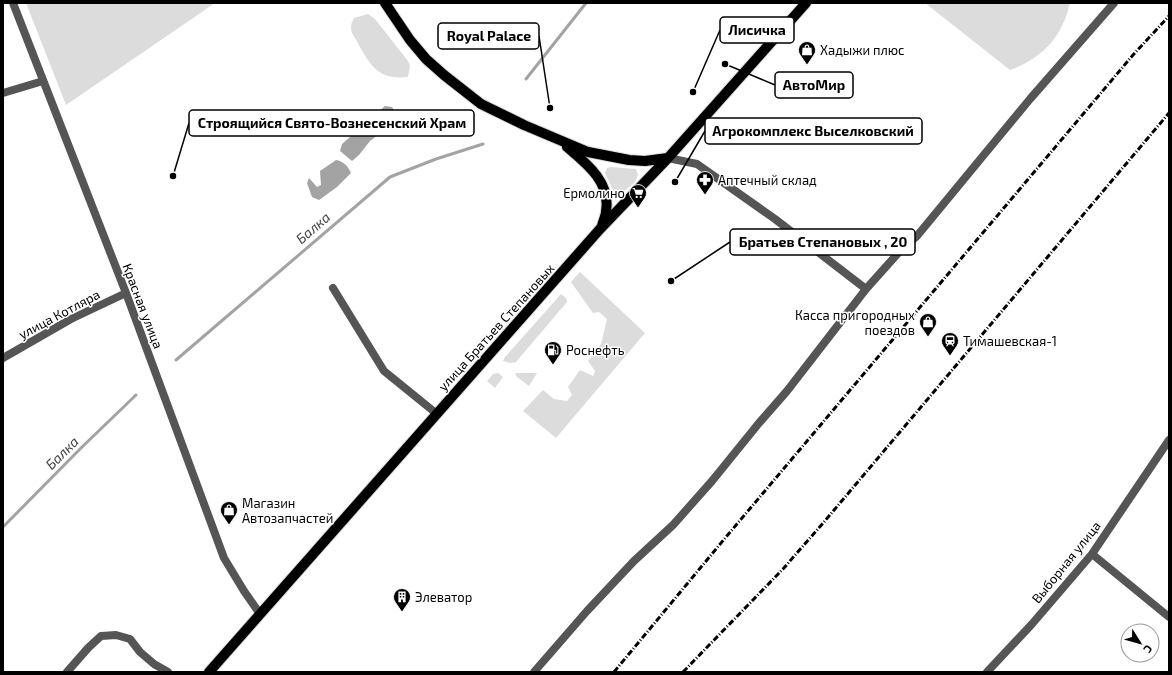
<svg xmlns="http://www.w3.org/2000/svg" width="1172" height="675" viewBox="0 0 1172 675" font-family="'Exo 2',sans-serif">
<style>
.green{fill:#dcdcdc}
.water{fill:#a3a3a3}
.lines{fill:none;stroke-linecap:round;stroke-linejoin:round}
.stream{stroke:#a3a3a3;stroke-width:3}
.primary-casing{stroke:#dbdbdb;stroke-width:12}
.minor{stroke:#555;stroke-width:8}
.primary{stroke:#000;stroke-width:10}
.rail{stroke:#000;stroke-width:3;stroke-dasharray:6 2 1 2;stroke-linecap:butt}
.labels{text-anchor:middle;stroke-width:3;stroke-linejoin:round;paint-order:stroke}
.poi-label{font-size:13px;fill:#000;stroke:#fff;text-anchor:start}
.street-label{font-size:13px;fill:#000;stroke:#fff}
.water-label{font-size:14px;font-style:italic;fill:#444;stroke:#fff}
.leader{fill:none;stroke:#000;stroke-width:1.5}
.callout-dot{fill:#000;stroke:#fff;stroke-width:1.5}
.callout{fill:#fff;stroke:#000;stroke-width:1.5}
.callout-label{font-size:14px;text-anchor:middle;font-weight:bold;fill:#000}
</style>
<rect width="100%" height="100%" fill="#fff"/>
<path class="green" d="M26,3H215L66,105Z
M925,3H1070C1062,37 1043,58 1010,70Z
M368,14L375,19L408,61L410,66L408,77C373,81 368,59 352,33C350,27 351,24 354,18Z
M611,167L636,169L638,175L635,182L622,193L614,192L605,173L607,168Z
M580,272L645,333L556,438L523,411L543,390L554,399L567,401L572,395L568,387L580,370L593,376L595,371L588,361L601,344L607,319L599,312L593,313L571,282Z
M561,294L566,298L567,302L516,362L510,363L503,361L505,357Z
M498,373L503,377L495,388L487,381L493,374Z
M515,373H537L529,386L517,377Z"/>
<path class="water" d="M385,106L392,107L398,117L392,126L387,128L370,141L359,155L352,161L340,151L342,144Z
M336,160C343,161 348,166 351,173L337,187L319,200L312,197L307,183L309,178L317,187L321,185L320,171Z"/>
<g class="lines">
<path class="stream" d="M526,79L586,3
M176,360L390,177L436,159L483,144
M3,527L81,448L136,395"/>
<defs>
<path id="primary" d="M385,3L410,40L426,59L444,75L481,104L524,125L588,152L629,160L645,161L668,158
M567,147C586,163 611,182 606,211C606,216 603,221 602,226
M209,672L600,229L668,158L806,3"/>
</defs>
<use href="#primary" class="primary-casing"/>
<path class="minor" d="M13,3L126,293L224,558L244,591L260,614
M3,93L43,81
M668,158L697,164L775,219L866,289
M333,288L384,371L437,414
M3,358L71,319L126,293
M1092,554L1169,617
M67,672L88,648L101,636L116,635L130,639L140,652L154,664L168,672
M534,672L587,611L634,561L673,525L712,481L759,423L787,391L866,289L900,251L917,236L1030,99L1114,3
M987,672L1032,624L1092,554L1169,440"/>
<use href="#primary" class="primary"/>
<path class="rail" d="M614,672L726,537L1133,55L1169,16
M683,672L783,569L824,522L1169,113"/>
</g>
<defs>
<symbol id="shop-pin" viewBox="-11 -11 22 30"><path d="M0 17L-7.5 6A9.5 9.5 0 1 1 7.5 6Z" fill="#000" stroke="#fff"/><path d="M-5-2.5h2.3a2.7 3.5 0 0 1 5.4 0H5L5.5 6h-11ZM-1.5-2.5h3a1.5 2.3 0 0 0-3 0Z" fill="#fff"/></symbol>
<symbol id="pharmacy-pin" viewBox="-11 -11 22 30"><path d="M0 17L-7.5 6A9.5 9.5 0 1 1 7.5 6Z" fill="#000" stroke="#fff"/><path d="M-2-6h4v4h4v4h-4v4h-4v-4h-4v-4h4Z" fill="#fff"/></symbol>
<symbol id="supermarket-pin" viewBox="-11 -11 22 30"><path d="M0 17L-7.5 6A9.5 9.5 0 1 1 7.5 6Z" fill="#000" stroke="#fff"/><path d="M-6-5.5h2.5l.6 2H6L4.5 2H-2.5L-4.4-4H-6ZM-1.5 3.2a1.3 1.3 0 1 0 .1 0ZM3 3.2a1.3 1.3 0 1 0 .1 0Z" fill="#fff"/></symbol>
<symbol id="station-pin" viewBox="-11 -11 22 30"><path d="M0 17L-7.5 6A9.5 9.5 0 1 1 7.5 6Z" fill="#000" stroke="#fff"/><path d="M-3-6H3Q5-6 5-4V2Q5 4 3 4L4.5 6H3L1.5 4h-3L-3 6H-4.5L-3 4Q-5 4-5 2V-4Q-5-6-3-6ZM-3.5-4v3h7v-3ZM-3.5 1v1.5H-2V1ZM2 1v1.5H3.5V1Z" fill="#fff"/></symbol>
<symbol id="fuel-pin" viewBox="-11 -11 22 30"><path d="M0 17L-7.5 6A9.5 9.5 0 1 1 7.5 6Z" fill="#000" stroke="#fff"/><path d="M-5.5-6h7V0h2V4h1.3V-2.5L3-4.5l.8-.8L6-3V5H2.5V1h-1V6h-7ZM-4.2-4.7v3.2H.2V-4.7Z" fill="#fff"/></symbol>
<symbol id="building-pin" viewBox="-11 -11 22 30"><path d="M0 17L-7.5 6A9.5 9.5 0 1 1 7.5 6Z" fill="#000" stroke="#fff"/><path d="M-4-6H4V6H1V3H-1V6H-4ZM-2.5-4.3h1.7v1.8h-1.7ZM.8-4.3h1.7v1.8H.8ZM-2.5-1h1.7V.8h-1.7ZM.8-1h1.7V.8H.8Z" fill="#fff"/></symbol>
</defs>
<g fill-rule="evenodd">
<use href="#shop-pin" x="797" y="40" width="20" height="27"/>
<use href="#pharmacy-pin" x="695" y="170" width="20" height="27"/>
<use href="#supermarket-pin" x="628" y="183" width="20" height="27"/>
<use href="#shop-pin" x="918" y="312" width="20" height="27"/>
<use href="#station-pin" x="940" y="331" width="20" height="27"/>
<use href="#fuel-pin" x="543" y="340" width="20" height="27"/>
<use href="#shop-pin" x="219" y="500" width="20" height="27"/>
<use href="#building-pin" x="392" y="587" width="20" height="27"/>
</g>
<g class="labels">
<g class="poi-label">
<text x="820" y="55">Хадыжи плюс</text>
<text x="718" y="185">Аптечный склад</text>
<text x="625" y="198" text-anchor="end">Ермолино</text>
<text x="915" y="320" text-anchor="end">Касса пригородных<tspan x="915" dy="15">поездов</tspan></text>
<text x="963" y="346">Тимашевская-1</text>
<text x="566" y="355">Роснефть</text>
<text x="242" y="508">Магазин<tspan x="242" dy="15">Автозапчастей</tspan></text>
<text x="415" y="602">Элеватор</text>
</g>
<g class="street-label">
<text transform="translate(143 306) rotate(69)" y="5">Красная улица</text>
<text transform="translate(59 314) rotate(-28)" y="5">улица Котляра</text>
<text transform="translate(496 327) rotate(-48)" y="5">улица Братьев Степановых</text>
<text transform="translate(1066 562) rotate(-51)" y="5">Выборная улица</text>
</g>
<g class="water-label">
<text transform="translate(313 228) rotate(-41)" y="5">Балка</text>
<text transform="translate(62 453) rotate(-45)" y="5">Балка</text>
</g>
</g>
<path class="leader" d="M693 92L720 30M550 108L539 36M725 64L775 85M173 176L189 123M675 182L705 131M671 281L730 242"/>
<g class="callout-dot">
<circle cx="693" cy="92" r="4"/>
<circle cx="550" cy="108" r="4"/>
<circle cx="725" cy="64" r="4"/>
<circle cx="173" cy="176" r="4"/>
<circle cx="675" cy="182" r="4"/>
<circle cx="671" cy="281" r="4"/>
</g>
<g class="callout">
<rect x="720" y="17" width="74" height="26" rx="4"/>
<rect x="438" y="23" width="101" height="26" rx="4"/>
<rect x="775" y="72" width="78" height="26" rx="4"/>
<rect x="189" y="110" width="285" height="26" rx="4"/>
<rect x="705" y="118" width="217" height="26" rx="4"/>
<rect x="730" y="229" width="185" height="26" rx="4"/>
</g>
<g class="callout-label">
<text x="757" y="35">Лисичка</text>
<text x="489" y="41">Royal Palace</text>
<text x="814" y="90">АвтоМир</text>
<text x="332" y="128">Строящийся Свято-Вознесенский Храм</text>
<text x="813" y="136">Агрокомплекс Выселковский</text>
<text x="823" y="247">Братьев Степановых , 20</text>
</g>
<rect width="1172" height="675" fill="none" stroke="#000000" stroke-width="8"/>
<g transform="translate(1140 643) rotate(127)"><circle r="19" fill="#ffffff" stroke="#999999"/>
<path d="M0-3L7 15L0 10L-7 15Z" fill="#000000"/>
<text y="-6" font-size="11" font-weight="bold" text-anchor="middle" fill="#000000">С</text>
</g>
</svg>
